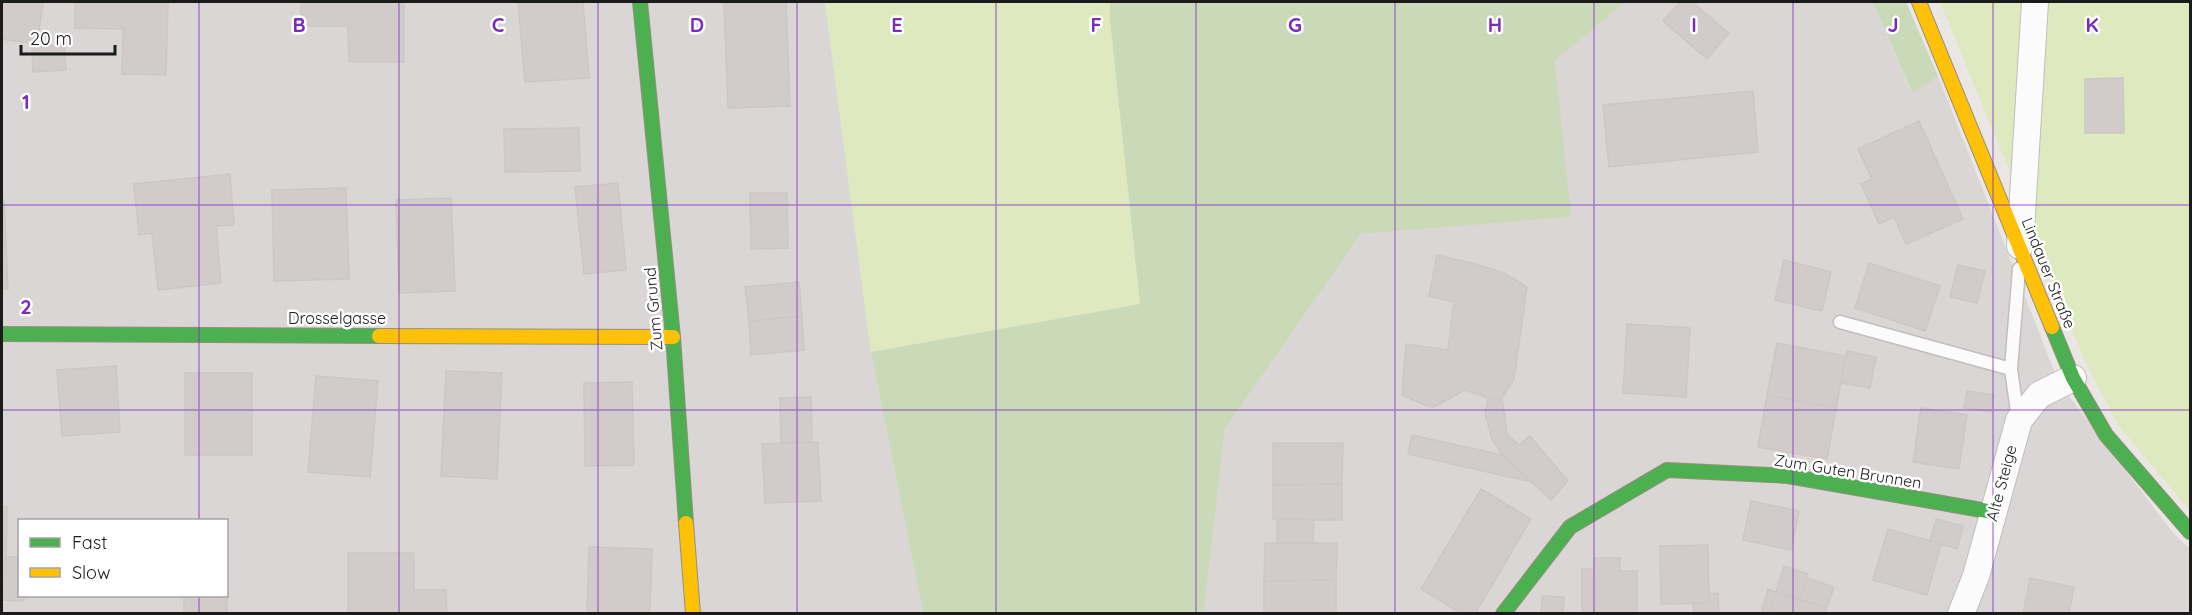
<svg xmlns="http://www.w3.org/2000/svg" width="2192" height="615" viewBox="0 0 2192 615" font-family="Quicksand,sans-serif">
<style>
.residential{fill:#d9d6d5;fill-rule:evenodd}
.grass{fill:#dee9c0}
.forest{fill:#cad9b7}
.building{fill:#d1ccca;stroke:#cdc7c4;stroke-width:1.5}
.lines{fill:none;stroke-linecap:round;stroke-linejoin:round}
.lane-casing{stroke:#c1bfbe;stroke-width:15}
.street-casing{stroke:#c1bfbe;stroke-width:28}
.fast-casing{stroke:#94907b;stroke-width:16}
.slow-casing{stroke:#94907b;stroke-width:16}
.lane{stroke:#fcfbfb;stroke-width:12}
.street{stroke:#fcfbfb;stroke-width:26}
.fast{stroke:#4caf50;stroke-width:14}
.slow{stroke:#ffc107;stroke-width:14}
.grid{fill:none;stroke:#7b2cbf;stroke-width:1.5;stroke-opacity:0.55}
.labels{text-anchor:middle;stroke-width:5;stroke-linejoin:round;paint-order:stroke}
.street-label{font-size:16px;fill:#1b1b1b;stroke:#fff}
.grid-label{font-size:20px;text-anchor:middle;font-weight:bold;fill:#7b2cbf;stroke:#fff;stroke-width:5;stroke-linejoin:round;paint-order:stroke}
</style>
<rect width="100%" height="100%" fill="#eae6e3"/>
<path class="residential" d="M2,2H825L871,352L923,613H2ZM20,520H226V596H20Z
M1625,2H1873L1911,92L1938,76L2059,383L2174,534L2190,549V613L1204,614L1225,429L1361,234L1570,217L1555,61Z"/>
<path class="grass" d="M825,2H1110V20L1140,304L871,352Z
M1940,2H2027L2017,189Z
M2043,2H2190V511L2119,426L2089,370L2032,235Z"/>
<path class="forest" d="M1110,2H1625L1555,61L1571,217L1361,234L1225,429L1204,613H923L871,352L1140,304L1110,20Z
M1873,2H1906L1938,76L1912,93Z"/>
<path class="building" d="M2,2H43L37,44L2,39Z
M75,2H168L166,75L122,74L123,29L75,28Z
M301,2H404V62H349L348,26H301Z
M518,2H583L589,78L525,82Z
M786,2L790,106L728,108L724,3Z
M1680,2H1692L1729,33L1707,59L1663,21Z
M64,45L66,70L33,72L32,47Z
M2123,78L2124,133H2085V79Z
M1753,91L1758,152L1609,167L1603,105Z
M1919,121L1963,219L1906,244L1894,217L1879,224L1861,184L1872,179L1858,149Z
M579,128L580,171L505,172L504,129Z
M230,174L234,225L216,226L221,283L158,290L152,233L139,235L134,184Z
M618,183L626,270L584,274L575,187Z
M346,188L349,279L274,281L272,190Z
M750,193H787L788,248L751,249Z
M451,198L455,291L399,293L396,200Z
M2,200H4L8,289H2Z
M1437,255L1475,264L1504,273L1527,287L1514,379L1502,398H1488L1465,390L1432,408L1402,395L1406,344L1448,350L1454,302L1429,296Z
M1784,260L1831,272L1822,311L1775,300Z
M1869,263L1940,286L1925,331L1855,308Z
M1958,265L1985,271L1977,303L1950,297Z
M799,282L802,316L749,321L745,287Z
M802,316L804,350L751,355L749,321Z
M1627,324L1690,328L1686,397L1623,393Z
M1777,343L1846,356L1836,408L1767,395Z
M1847,351L1876,357L1870,388L1841,383Z
M116,366L120,432L62,436L57,370Z
M446,371L502,373L497,479L441,476Z
M185,373H252V455H185Z
M316,376L378,381L370,477L308,472Z
M632,382L634,465L585,466L584,383Z
M1967,391L1994,395L1991,412L1964,408Z
M1767,395L1836,408L1827,459L1758,447Z
M811,397L812,442L781,443L780,398Z
M1488,398H1502L1507,434L1519,445L1530,436L1568,481L1551,500L1502,455L1492,439L1485,414Z
M1921,408L1967,415L1959,469L1913,462Z
M1412,435L1502,455L1532,482L1408,454Z
M818,442L821,501L765,503L762,444Z
M1273,443H1343L1342,484L1273,485Z
M1342,484V520L1273,519V485Z
M1481,489L1531,519L1475,614H1462L1421,589Z
M1751,501L1799,511L1791,550L1743,540Z
M2,507H7L6,577H2Z
M1277,519L1314,520L1313,543H1277Z
M1936,519L1963,526L1957,549L1930,541Z
M1888,529L1941,544L1927,595L1873,580Z
M1265,543H1337L1336,580L1264,581Z
M1708,545L1709,603L1661,604L1660,546Z
M589,547L652,549L650,614H587Z
M348,553H414V590H446L447,614H348Z
M6,557H20V596H24V601L2,600V577H6Z
M1594,558H1620V571H1637V614H1582V569H1594Z
M1784,566L1808,574L1800,599L1776,592Z
M227,573V614H184V596H226Z
M1807,578L1834,587L1827,608L1800,599Z
M2030,578L2074,587L2069,614H2023Z
M1336,580V613H1264V581Z
M1768,589L1776,592L1769,614H1761Z
M1776,592L1827,608L1825,614H1769Z
M1718,593L1719,614H1694L1693,603H1709V594Z
M1542,596L1564,597L1563,614H1541Z"/>
<g class="lines">
<defs>
<path id="lane" d="M1840,322L2011,369
M2018,419L2011,369L2019,269"/>
<path id="street" d="M2020,246L2035,2
M1961,614L1976,576L2019,420L2039,395L2073,378"/>
<path id="fast" d="M640,2L673,337L686,523
M2052,327L2073,378L2106,435L2190,532
M2,334L379,336
M1503,614L1570,527L1667,470L1788,476L1993,512"/>
<path id="slow" d="M1919,2L2052,327
M379,336L673,337
M686,523L693,614"/>
</defs>
<use href="#lane" class="lane-casing"/>
<use href="#street" class="street-casing"/>
<use href="#fast" class="fast-casing"/>
<use href="#slow" class="slow-casing"/>
<use href="#lane" class="lane"/>
<use href="#street" class="street"/>
<use href="#fast" class="fast"/>
<use href="#slow" class="slow"/>
</g>
<path class="grid" d="M199,2V520M399,2V614M598,2V614M797,2V614M996,2V614M1196,2V614M1395,2V614M1594,2V614M1793,2V614M1993,2V614M2,205H2190M2,410H2190M199,596V614"/>
<g class="labels">
<g class="street-label">
<text transform="translate(2049 273) rotate(68)" y="6">Lindauer Straße</text>
<text transform="translate(653 309) rotate(-95)" y="6">Zum Grund</text>
<text x="337" y="324">Drosselgasse</text>
<text transform="translate(1848 471) rotate(9)" y="6">Zum Guten Brunnen</text>
<text transform="translate(2001 483) rotate(-75)" y="6">Alte Steige</text>
</g>
</g>
<g class="grid-label">
<text x="299" y="32">B</text>
<text x="498" y="32">C</text>
<text x="697" y="32">D</text>
<text x="897" y="32">E</text>
<text x="1096" y="32">F</text>
<text x="1295" y="32">G</text>
<text x="1495" y="32">H</text>
<text x="1694" y="32">I</text>
<text x="1893" y="32">J</text>
<text x="2092" y="32">K</text>
<text x="26" y="109">1</text>
<text x="26" y="314">2</text>
</g>
<rect width="2192" height="615" fill="none" stroke="#1b1b1b" stroke-width="6"/>
<rect x="18" y="519" width="210" height="78" fill="#ffffff" stroke="#a4a4a4" stroke-width="1.5"/>
<rect x="30" y="538" width="30" height="9" fill="#4caf50" stroke="#a4a4a4" stroke-width="1.5"/>
<text x="72" y="549" font-size="18" fill="#1b1b1b">Fast</text>
<rect x="30" y="568" width="30" height="9" fill="#ffc107" stroke="#a4a4a4" stroke-width="1.5"/>
<text x="72" y="579" font-size="18" fill="#1b1b1b">Slow</text>
<path d="M21 45v9h94v-9" fill="none" stroke="#1b1b1b" stroke-width="3"/>
<text x="30" y="45" font-size="18" fill="#1b1b1b" stroke="#ffffff" stroke-width="4.5" paint-order="stroke">20 m</text>
</svg>
